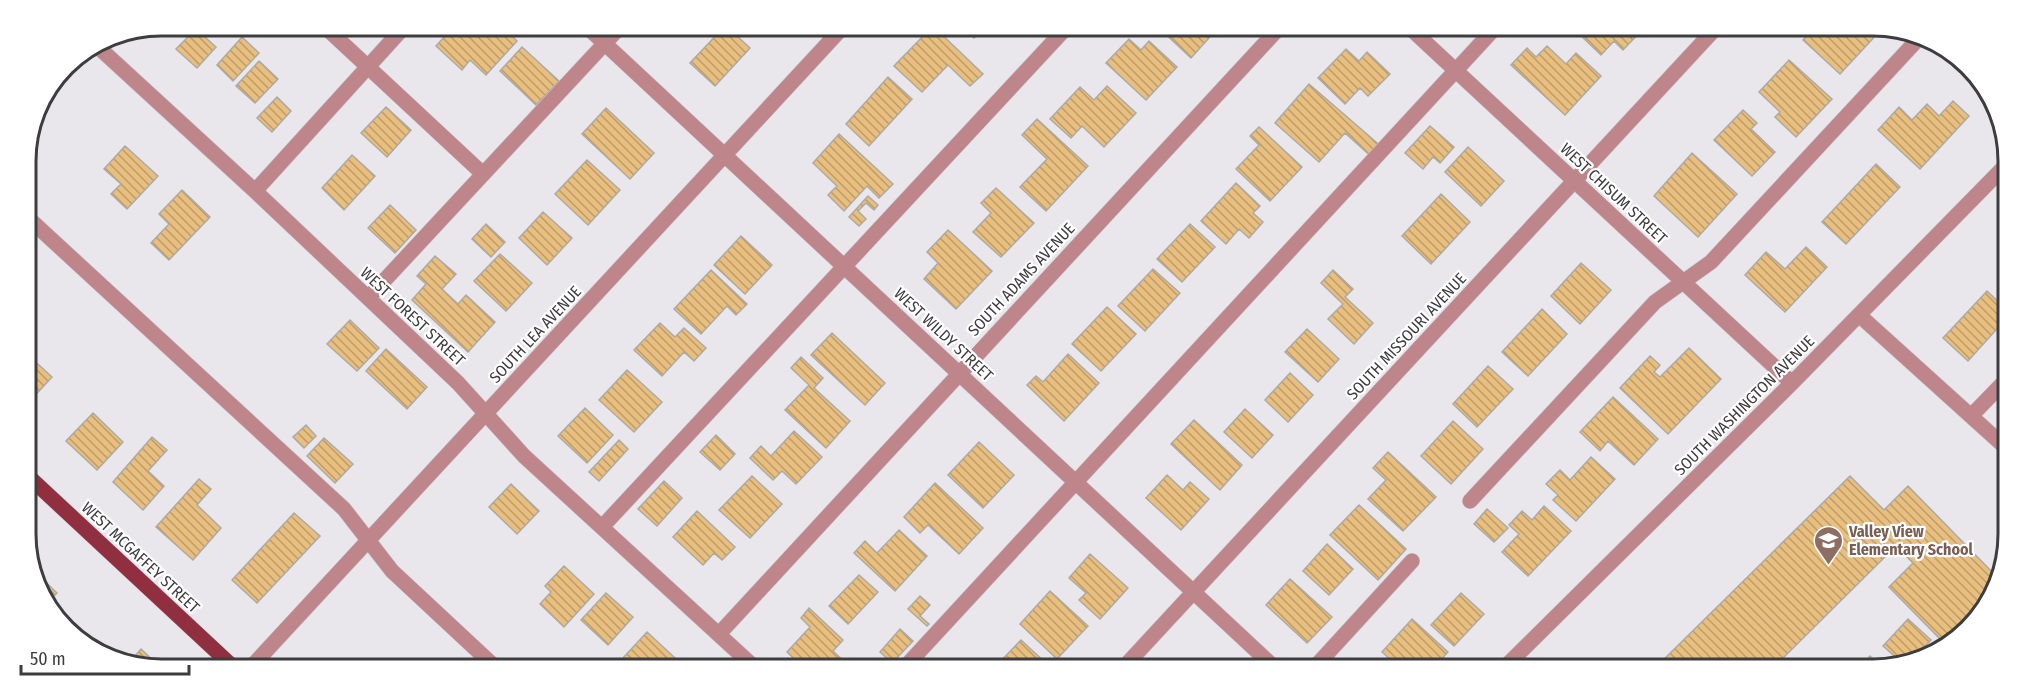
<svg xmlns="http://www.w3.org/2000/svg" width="2034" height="695" viewBox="0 0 2034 695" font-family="'Fira Sans Condensed',sans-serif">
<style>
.building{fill:url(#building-back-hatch);stroke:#adaaa4;stroke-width:1.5}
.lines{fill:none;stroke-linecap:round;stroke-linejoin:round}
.minor-casing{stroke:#c7c4c9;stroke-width:16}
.major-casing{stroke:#c7c4c9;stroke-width:16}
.minor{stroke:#be868a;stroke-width:15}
.major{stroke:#902f3f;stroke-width:15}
.labels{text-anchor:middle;stroke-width:4.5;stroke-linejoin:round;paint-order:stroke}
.street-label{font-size:16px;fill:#3d3c3e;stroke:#fff}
.education-label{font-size:16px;font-weight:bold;fill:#785e54;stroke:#fff;text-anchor:start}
.rim{fill:none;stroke:#3d3c3e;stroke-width:3}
</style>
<defs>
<pattern id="building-back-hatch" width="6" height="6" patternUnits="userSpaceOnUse" patternTransform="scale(1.5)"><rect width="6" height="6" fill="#e8bf7f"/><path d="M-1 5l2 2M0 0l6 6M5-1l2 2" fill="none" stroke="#bd9c69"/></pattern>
</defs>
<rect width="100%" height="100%" fill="#e9e6ec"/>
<path class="building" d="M161,26H167L157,36L148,28Z
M454,26H502L517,41L486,75L470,60L462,70L436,46Z
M724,27H727L750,48L715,86L690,63Z
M931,28H935L983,74L970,86L948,65L922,92L894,66Z
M963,28H984L974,38Z
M1159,28H1218L1191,58Z
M196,29L216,47L197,68L176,49Z
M1581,29H1643L1623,50L1614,41L1601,55L1578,33Z
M1812,30H1877L1879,32L1840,74L1803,40Z
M242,37L259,53L233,81L217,65Z
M1129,39L1141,50L1149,41L1177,67L1146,100L1106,63Z
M1547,46L1566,64L1576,53L1601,76L1565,115L1511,65L1527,48L1536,57Z
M522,47L559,81L536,105L500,71Z
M1346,49L1359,61L1367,52L1390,74L1368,96L1360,88L1345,104L1318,78Z
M1952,57L1975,71L1988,99L1948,61Z
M1789,60L1832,99L1796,137L1775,117L1780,112L1759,92Z
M259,61L278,79L255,103L236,86Z
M65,65L71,71L38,106L39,101Z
M888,77L912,99L869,146L846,124Z
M1309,84L1383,148L1374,159L1345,133L1319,162L1275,123Z
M1107,86L1136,113L1104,147L1082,126L1071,138L1050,119L1080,87L1094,100Z
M277,97L291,111L272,132L257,118Z
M1953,101L1969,116L1920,169L1878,130L1899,107L1912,120L1927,104L1939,116Z
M386,107L411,130L387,157L361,133Z
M606,108L654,153L630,179L582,134Z
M1743,110L1757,123L1751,129L1775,152L1752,176L1714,140Z
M1037,119L1088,166L1046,211L1020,187L1047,159L1022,135Z
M1430,126L1454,147L1440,163L1433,157L1423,169L1405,153Z
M1259,127L1302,167L1270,201L1236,169L1259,145L1250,136Z
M839,134L893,184L879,198L867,186L844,211L828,195L837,186L813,163Z
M125,146L158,176L127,209L111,194L121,184L104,169Z
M1468,147L1504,181L1481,206L1445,172Z
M1692,153L1737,194L1698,237L1654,196Z
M352,155L375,176L344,210L322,188Z
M587,160L620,190L588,225L555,194Z
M1876,164L1900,187L1846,244L1822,222Z
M1236,183L1260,206L1253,213L1263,222L1249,238L1239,229L1226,244L1201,221Z
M996,188L1034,223L1001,257L973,232L991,213L981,203Z
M182,190L210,217L169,260L151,243L169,224L159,214Z
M1441,194L1470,222L1431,264L1402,236Z
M868,196L878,205L874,210L866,203L858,211L866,219L859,226L849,217Z
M390,205L416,230L395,253L368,228Z
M543,212L572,238L547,265L519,238Z
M486,224L505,242L491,257L472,239Z
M1190,224L1215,247L1182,282L1157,259Z
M948,230L992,271L956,309L924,279L938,263L927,252Z
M741,236L772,265L745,294L714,265Z
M1806,247L1827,267L1785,312L1745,275L1766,252L1785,269Z
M500,254L532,283L506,311L474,281Z
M435,256L456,274L442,289L458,304L466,295L495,322L468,352L412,300L426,284L417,276Z
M1581,263L1611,290L1580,324L1551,296Z
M1153,269L1180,293L1145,331L1118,306Z
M711,270L747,304L736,315L727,306L701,334L674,309Z
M1333,270L1353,289L1345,297L1373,323L1354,344L1328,319L1343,304L1321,283Z
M1987,291L2005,308V320L1968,361L1943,338Z
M1107,307L1136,334L1101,371L1072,344Z
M1542,309L1567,334L1528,376L1502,352Z
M350,320L379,348L357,371L327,344Z
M660,323L675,337L684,328L706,348L694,361L684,352L662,376L634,350Z
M1307,329L1339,359L1318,382L1285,352Z
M832,333L885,383L865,405L811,355Z
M1689,348L1721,379L1668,434L1620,388L1650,356L1660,365L1654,372L1660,377Z
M386,349L427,387L407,409L366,371Z
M27,354L52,377L27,404Z
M1068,354L1099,383L1064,421L1027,385L1036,376L1043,382Z
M801,357L823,378L814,388L850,421L826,448L785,410L809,385L791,368Z
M1488,366L1513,389L1477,427L1453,404Z
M627,370L662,402L634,432L599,400Z
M1290,373L1313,395L1288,422L1265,400Z
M1613,397L1658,439L1634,465L1608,441L1600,451L1580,432Z
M585,408L613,435L587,463L558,436Z
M1245,409L1273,435L1252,458L1224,432Z
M93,413L123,442L97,470L66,441Z
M1194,420L1242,465L1220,490L1171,444Z
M1453,421L1483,449L1451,484L1421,456Z
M306,425L316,436L304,448L293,437Z
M794,431L822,457L796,484L782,471L773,480L750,458L761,446L771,456Z
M716,435L735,454L720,470L700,452Z
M152,437L167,450L148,471L164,486L143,510L113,482Z
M324,438L353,464L335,483L307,456Z
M619,440L628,449L599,481L589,472Z
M979,442L1014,475L983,508L948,475Z
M1388,452L1436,497L1403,531L1368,499L1386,480L1373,468Z
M1591,457L1615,479L1576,521L1553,500L1558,495L1546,484L1560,470L1570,480Z
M1167,475L1183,490L1190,482L1209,499L1181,530L1146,498Z
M752,476L782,504L750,538L719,510Z
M1850,476L1884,510L1908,486L1998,578L1956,641L1946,645L1889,587L1913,563L1896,546L1772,669H1654Z
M199,479L211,489L197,505L221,528L193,560L156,527Z
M664,481L682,498L657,526L638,509Z
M935,483L983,528L959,554L928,525L920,533L904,517Z
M511,484L539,511L517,534L489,507Z
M1359,505L1406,549L1378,580L1330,535Z
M1544,506L1571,531L1528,576L1502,552L1519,534L1509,525L1522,511L1532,520Z
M1487,509L1508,528L1494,542L1474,524Z
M697,511L735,547L722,560L714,553L703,565L673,537Z
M294,513L320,536L257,603L232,580Z
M899,530L927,556L895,591L854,553L865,541L877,553Z
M1327,544L1353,569L1329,595L1303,571Z
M1090,554L1128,588L1100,619L1079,600L1086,593L1069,578Z
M564,566L594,594L564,627L540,604L551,592L545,586Z
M33,570L57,593L48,602Z
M859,575L878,592L848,624L829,606Z
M1290,579L1332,617L1307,643L1266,605Z
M1050,591L1088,626L1057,659L1020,624Z
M606,593L633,617L608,645L581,620Z
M1461,593L1484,614L1454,646L1431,625Z
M920,596L930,605L920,616L929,624L927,626L908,609Z
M809,608L843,640L833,651L850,667H803L787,652L810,627L801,618Z
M1412,619L1448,652L1433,668H1400L1382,652Z
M1908,619L1931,640L1916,656L1901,662L1883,646Z
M900,629L913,641L892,663L880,652Z
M647,632L675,658L667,666H632L623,658Z
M1021,640L1048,665L1046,667H995Z
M141,649L158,665H127Z
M1870,656L1884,668L1858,669Z"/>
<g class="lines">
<defs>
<path id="minor" d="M324,26L483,174
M587,27L1275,668
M1411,29L1792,383
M96,45L255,191L458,383L524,456L753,666
M255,191L405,26
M26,216L344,509L392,571L494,666
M368,298L620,27
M1859,315L2004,446
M1971,416L2005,381
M1470,501L1655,302L1711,262L1920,37
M602,527L1066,28
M719,634L1278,29
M253,665L843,27
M905,667L1494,29
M1124,667L1714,30
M1314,668L1412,561
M1504,668L1792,383L2006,165"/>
<path id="major" d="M28,476L231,665"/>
</defs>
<use href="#minor" class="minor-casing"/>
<use href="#major" class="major-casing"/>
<use href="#minor" class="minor"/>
<use href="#major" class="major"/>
</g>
<defs>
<symbol id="school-pin" viewBox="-11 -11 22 30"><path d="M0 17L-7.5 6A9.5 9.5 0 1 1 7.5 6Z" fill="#8d6e63" stroke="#fff"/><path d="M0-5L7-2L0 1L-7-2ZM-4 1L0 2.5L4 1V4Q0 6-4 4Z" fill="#fff"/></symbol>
</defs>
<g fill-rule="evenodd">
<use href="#school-pin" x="1812" y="524" width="33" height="45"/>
</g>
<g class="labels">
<g class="street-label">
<text transform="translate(1614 193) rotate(43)" y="6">WEST CHISUM STREET</text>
<text transform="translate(1021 279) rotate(-47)" y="6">SOUTH ADAMS AVENUE</text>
<text transform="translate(413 316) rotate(43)" y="6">WEST FOREST STREET</text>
<text transform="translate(535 334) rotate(-47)" y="6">SOUTH LEA AVENUE</text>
<text transform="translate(944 334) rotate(43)" y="6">WEST WILDY STREET</text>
<text transform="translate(1406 336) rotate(-47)" y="6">SOUTH MISSOURI AVENUE</text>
<text transform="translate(1744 405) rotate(-45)" y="6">SOUTH WASHINGTON AVENUE</text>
<text transform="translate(141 557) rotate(43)" y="6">WEST MCGAFFEY STREET</text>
</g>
<g class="education-label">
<text x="1849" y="537">Valley View<tspan x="1849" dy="18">Elementary School</tspan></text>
</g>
</g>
<path d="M0 0H2034V695H0ZM161 36H1873A125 125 0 0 1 1998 161V534A125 125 0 0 1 1873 659H161A125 125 0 0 1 36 534V161A125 125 0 0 1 161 36Z" fill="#fff" fill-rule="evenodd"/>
<path class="rim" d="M161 36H1873A125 125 0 0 1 1998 161V534A125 125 0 0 1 1873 659H161A125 125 0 0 1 36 534V161A125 125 0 0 1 161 36Z"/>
<path d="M21 665v9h168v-9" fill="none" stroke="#3d3c3e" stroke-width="3"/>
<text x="30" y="665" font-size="18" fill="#3d3c3e" stroke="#ffffff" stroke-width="4.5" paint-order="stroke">50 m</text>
</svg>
